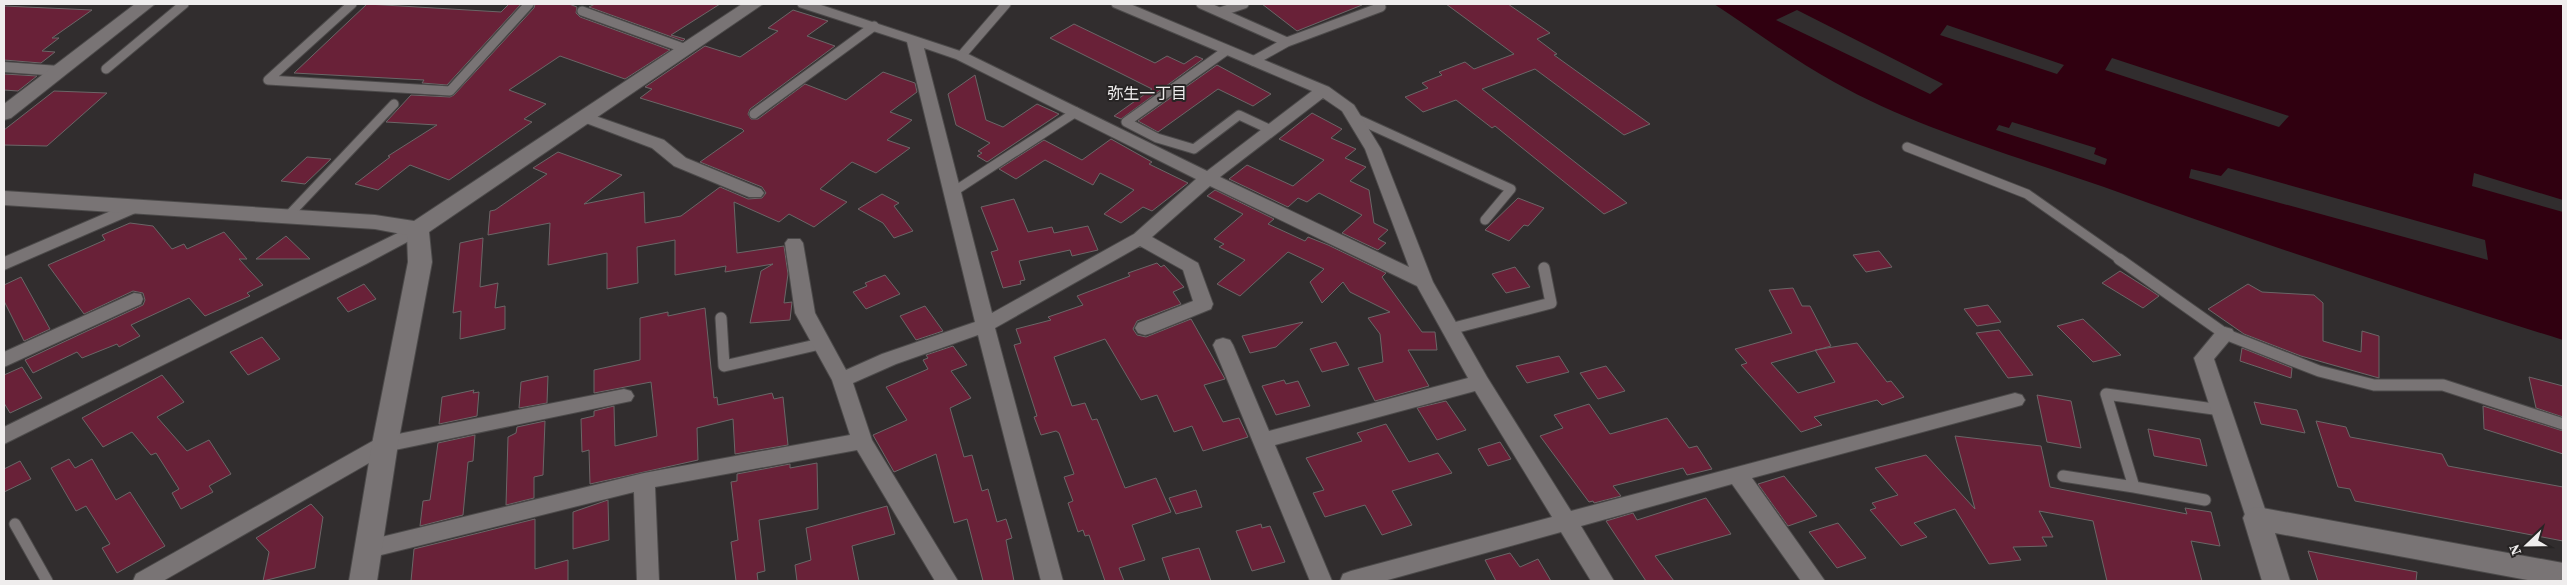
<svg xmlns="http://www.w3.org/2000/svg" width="2567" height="585" viewBox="0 0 2567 585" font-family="'Source Serif 4','Noto Sans JP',serif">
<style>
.water{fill:#300010}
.pier{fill:#312d2e}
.building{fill:#692138;stroke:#6b6667}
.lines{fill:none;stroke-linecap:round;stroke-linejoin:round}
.service-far1-casing{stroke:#4c4a4a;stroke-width:11}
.service-casing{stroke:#4c4a4a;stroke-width:13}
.minor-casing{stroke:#4c4a4a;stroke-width:2}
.tertiary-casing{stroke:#4c4a4a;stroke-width:2}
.service-far1{stroke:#797475;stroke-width:9}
.service{stroke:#797475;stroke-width:11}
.minor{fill:#797475;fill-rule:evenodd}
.tertiary{fill:#797475;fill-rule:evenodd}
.labels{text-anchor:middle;stroke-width:4;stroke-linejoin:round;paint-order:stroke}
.neighbourhood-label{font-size:16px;fill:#efeded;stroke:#272424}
</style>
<rect width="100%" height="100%" fill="#312d2e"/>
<path class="water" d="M1714,4H2563V340C2409,292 2256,242 2104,187C2015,156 1916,128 1834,82C1792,59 1754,30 1714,4Z"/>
<path class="pier" d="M1797,10L1943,84L1930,94L1776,20Z
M1947,25L2064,65L2057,74L1940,35Z
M2112,58L2289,116L2279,127L2105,70Z
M2012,122L2096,148L2094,154L2107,159L2105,165L1996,130L1999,125L2009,128Z
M2228,168L2485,240L2488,260L2189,178L2191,169L2221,176Z
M2474,173L2563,200V212L2472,186Z"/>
<path class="building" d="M367,4L501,12L509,4H521L447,85L422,83L424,80L294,73Z
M535,4H569L577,7L576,13L580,17L670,50L625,79L560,56L509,90L546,104L524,119L532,122L449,180L410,165L378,190L355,184L390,157L388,156L437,125L386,122L411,95L450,97L454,95L534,8Z
M595,4H720L671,35L685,39L683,41L589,7Z
M1262,4H1362V5L1297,31Z
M1446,4H1508L1550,33L1537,39L1557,54L1554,55L1650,124L1624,135L1535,69L1482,89L1627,203L1604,214L1495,126L1492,128L1456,100L1423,112L1405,97L1428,88L1422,83L1442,75L1439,72L1465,62L1474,69L1514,54Z
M4,6L92,10L52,38H59L42,51L55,52L41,63L4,60Z
M793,10L828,21L807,36L835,46L750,109L748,114L751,119H758L805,84L846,100L883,72L915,83L917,92L890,112L912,120L887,140L910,148L876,173L852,162L820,189L847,202L814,227L789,214L779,222L734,202L737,253L784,246L788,274L784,303L792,302L790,320L750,323L761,271L773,264L725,272L726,266L675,275V240L637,247L638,283L607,289V253L548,265L550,223L488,235L490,211L495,210L547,174L533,168L558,152L622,175L584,204L644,192L645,223L681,216L720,187L748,199L762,198L766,193L762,187L700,162L744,131L742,129L640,98L652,89L645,87L705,46L740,57L778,31L768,28Z
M1074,24L1155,63L1167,56L1184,64L1196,56L1203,59L1121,119L1114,116L1152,89L1050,38Z
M1217,65L1271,94L1253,106L1218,89L1158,132L1138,121Z
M4,74L37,76L18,91L4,90Z
M975,75L986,120L1003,127L1037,104L1059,114L987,162L977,156L982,153L978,151L990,143L956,125L948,94Z
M54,91L107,93L47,146L4,145V130Z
M1312,113L1342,129L1331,138L1356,149L1345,158L1366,167L1350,181L1369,190L1374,223L1388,230L1378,239L1386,243L1378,250L1342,233L1362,215L1319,193L1307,202L1298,198L1288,207L1229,179L1247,165L1293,186L1324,160L1279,139Z
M1111,139L1152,162L1149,164L1188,183L1152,211L1143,207L1121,223L1104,214L1134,190L1100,173L1093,185L1045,160L1016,179L999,169L1044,140L1082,160Z
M307,157L331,159L305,184L281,181Z
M1215,190L1274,219L1268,224L1305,241L1308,237L1328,245L1386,273L1382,277L1422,332H1435L1437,350H1408L1429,386L1375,401L1358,368L1383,362L1380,334L1368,318L1390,312L1350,292L1343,282L1322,303L1310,282L1324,269L1288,252L1240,296L1217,284L1245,260L1219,247L1224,244L1214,239L1243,214L1207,196Z
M882,194L899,203L894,206L913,231L894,238L883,223L858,209Z
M1518,198L1544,208L1528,226L1524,225L1509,241L1485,230Z
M1014,199L1028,232L1052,227L1054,233L1088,226L1098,250L1072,256L1070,250L1019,261L1025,280L1020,281L1021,284L1003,288L991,252L998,250L981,207Z
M130,223L153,226L172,249L184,244L187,249L224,232L247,259H239L263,285L247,293L250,296L205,316L189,298L131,325L140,336L119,347L117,344L82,358L77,352L33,373L25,360L143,305L145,300L143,293L133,291L84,314L48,265L105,240L102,235Z
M286,236L310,259H256Z
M483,238L480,287L498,283L495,308L505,306V329L460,339L461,311L453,313L460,243Z
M1879,251L1892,267L1866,272L1853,255Z
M1157,263L1161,267L1164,265L1184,287L1173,292L1181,304L1137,321L1133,329L1137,335L1146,337L1191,319L1225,379L1204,385L1223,422L1239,418L1248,437L1203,451L1192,426L1174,432L1157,395L1141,400L1105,339L1054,357L1072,406L1085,403L1092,420L1097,419L1125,488L1156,478L1171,512L1132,525L1145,560L1119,568L1124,581H1105L1089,535L1085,536L1083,530L1078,532L1068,503L1073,501L1064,477L1074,474L1059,433L1056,431L1041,435L1034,417L1037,416L1014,345L1021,343L1016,329L1051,320L1048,317L1083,305L1077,296L1130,276L1128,273Z
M1515,267L1530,287L1506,293L1492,274Z
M2120,271L2150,290L2159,296L2143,308L2102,283Z
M885,275L900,294L866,309L853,292L867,286L865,283Z
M21,277L50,329L24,341L4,301V285Z
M364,284L376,299L348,312L337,298Z
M2248,284L2262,292L2314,295L2323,303V341L2361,352L2362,331L2379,336V378L2301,356L2244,334L2208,309Z
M1793,288L1802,306H1810L1831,346L1771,363L1798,393L1835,382L1815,350L1857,343L1887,382L1891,381L1904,397L1882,405L1877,400L1814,417L1822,425L1801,432L1741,365L1747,363L1735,349L1792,333L1769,290Z
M1988,305L2001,322L1977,326L1964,309Z
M925,306L943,331L916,340L900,316Z
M705,308L714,398L717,397L718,405L772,393L774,399L783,397L788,445L735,454L733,419L697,428L698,460L590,484L589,450L582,452L581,419L594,416V411L614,406L615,446L657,436L651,382L594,393V370L640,360V318L668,312V316Z
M2083,319L2121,355L2093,362L2057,326Z
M1303,322L1276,347L1250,353L1242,336Z
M1999,330L2033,375L2008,378L1976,333Z
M262,337L280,359L248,375L230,352Z
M1336,342L1349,365L1322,372L1310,349Z
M953,346L967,365L951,371L971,398L950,408L964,457L972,455L982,491L988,489L997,522L1006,519L1012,538L1006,540L1014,581H983L967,519L954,523L936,454L894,472L873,435L907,420L886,387L928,369L923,360L928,358L926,355Z
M2242,348L2292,368L2291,378L2240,361Z
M1559,356L1569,372L1527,383L1516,366Z
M1606,366L1625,391L1598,399L1580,373Z
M22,367L42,398L10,413L4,403V375Z
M162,375L184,402L157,417L187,451L209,440L231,474L209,486L213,492L181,509L172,493L179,489L156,453L151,455L132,432L103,447L82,418Z
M548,376L547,403L519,408L521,382Z
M2529,377L2563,386V417L2536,408Z
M1284,380L1286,384L1298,381L1310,406L1276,415L1262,386Z
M474,390L473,393L479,392L477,416L439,424L442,397Z
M2037,395L2071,401L2081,448L2047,442Z
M1446,401L1466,430L1437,440L1417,408Z
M2254,402L2297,410L2305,433L2261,424Z
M1589,404L1610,434L1667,418L1689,448L1697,446L1712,469L1687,475L1683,468L1613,486L1621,496L1594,503L1593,501L1589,502L1540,436L1563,428L1554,415Z
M2483,406L2563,431V454L2484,429Z
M545,421L543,475L534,477V498L506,505L508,437L516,433L517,427Z
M2316,421L2346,427L2350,437L2442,454L2448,466L2563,487V541L2355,501L2350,489L2338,487Z
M1386,424L1409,462L1438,453L1452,473L1392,491L1412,525L1382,535L1365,505L1325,517L1313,493L1324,490L1306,458L1362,441L1357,433Z
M2148,429L2200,439L2207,466L2154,456Z
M475,435L473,461L468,462L463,515L420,526L423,501L430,500L438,443Z
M1955,436L2041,446L2050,487L2187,514L2185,508L2211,512L2220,546L2191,541L2202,581H2107L2093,521L2039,511L2053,537H2042L2047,546L2013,547L2021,560L1989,564L1955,509L1914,523L1927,537L1901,546L1870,510L1876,508L1872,503L1898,495L1875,468L1926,455L1975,509Z
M1500,442L1511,459L1488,466L1478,449Z
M69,459L75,468L92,459L116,500L130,492L165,546L117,573L102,548L110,544L86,506L76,511L51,468Z
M20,461L31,479L4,492V469Z
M817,463L818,509L759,520L765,571L757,573L758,581H736L731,542L738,540L731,482L737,481V474L790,464V468Z
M1784,476L1817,516L1788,526L1758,484Z
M1196,490L1202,507L1176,514L1169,498Z
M1706,498L1731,534L1655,556L1674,581H1646L1606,521L1633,513L1637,520Z
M608,500L609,540L573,549V512Z
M311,504L323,517L315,568L263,581L269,552L256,538Z
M887,506L895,534L852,546L859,581H797L795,565L811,560L806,528Z
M535,519V569L568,560V581H411L414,549Z
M1838,523L1866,558L1837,568L1809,532Z
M1261,524L1262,528L1270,526L1285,562L1252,571L1236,531Z
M1199,548L1211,581H1170L1162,558Z
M2308,551L2417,572L2416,581H2318Z
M1510,553L1520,567L1538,559L1551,581H1496L1485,560Z"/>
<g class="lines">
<defs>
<path id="service-far1" d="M352,4L268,80L450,91L529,4
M1201,4L1287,42L1253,61
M582,11L686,49
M1220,12L1244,4
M1287,42L1381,7
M1227,50L1126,122L1157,138L1194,149L1239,115L1271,130
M961,56L1006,4
M106,69L184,4
M754,114L874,26
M1355,118L1511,189L1485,220
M1907,147L2027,194L2121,260
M953,192L1076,112
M287,217L394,104"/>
<path id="service" d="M2119,259L2225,334L2319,371L2374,385H2443L2563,424
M721,318L724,366L820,344
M1450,329L1551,303L1544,268
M2063,476L2134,487L2106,394L2221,410
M2134,487L2205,500
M15,524L47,581"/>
<path id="minor" d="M797,4H818L966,53L1207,171L1312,91L1113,7L1111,4H1130L1329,87L1354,105L1381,149L1433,282L1487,377L1571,511L2015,393L2022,395L2025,400L2022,405L2015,407L1752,478L1825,581H1801L1732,484L1581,526L1614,581H1591L1561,532L1384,581H1340L1343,574L1351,571L1552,517L1475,391L1275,445L1332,581H1310L1213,345L1216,340L1223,338L1230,340L1233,345L1269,431L1468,378L1417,286L1210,186L1152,237L1198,263L1213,304L1211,309L1152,333L1145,335L1138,333L1135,328L1138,323L1193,301L1183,270L1140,246L995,328L1063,581H1041L978,335L896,364L853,383L872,440L958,581H935L857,450L655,487L659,581H637L634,492L369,558L361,555L358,549L361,543L369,540L644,473L850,435L832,380L795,313L785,243L788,239H800L803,243L815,313L846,370L882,354L975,322L907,42L799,7ZM924,48L956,59L1196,179L1134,234L992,313ZM1323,98L1342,111L1365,149L1409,267L1220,177Z
M4,62L59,66L67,71L59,76L4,72Z
M584,112L664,140L686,158L761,189L764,193L761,197H749L674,166L652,148L578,120L576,117L578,114Z
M134,201L140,203L143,207L140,211L4,270V257Z
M418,223L424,225L427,229L424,233L366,264L4,444V427Z
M134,293L141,294L143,299L141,304L4,367V352Z
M2225,327L2232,329L2235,334L2214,359L2268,518L2265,524L2257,527L2249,524L2246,518L2194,358L2218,329Z
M624,389L631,391L634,396L631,401L390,451L163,581H133L136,574L378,438Z"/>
<path id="tertiary" d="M135,4H155L11,118L4,120V104Z
M742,4H763L429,232L432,262L398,444L377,581H349L372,444L408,262L407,235L375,229L4,205V191L375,215L414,221Z
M2257,507L2563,563V581H2533L2275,533L2290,581H2262L2243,518L2247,510Z"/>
</defs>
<use href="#service-far1" class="service-far1-casing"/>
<use href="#service" class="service-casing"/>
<use href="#minor" class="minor-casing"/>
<use href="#tertiary" class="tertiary-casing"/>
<use href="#service-far1" class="service-far1"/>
<use href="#service" class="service"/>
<use href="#minor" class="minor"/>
<use href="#tertiary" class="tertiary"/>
</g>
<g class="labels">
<g class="neighbourhood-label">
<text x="1147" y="99">弥生一丁目</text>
</g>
</g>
<rect width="2567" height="585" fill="none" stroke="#efeded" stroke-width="10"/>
<g transform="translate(2527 545) rotate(248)" stroke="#272424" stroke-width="4" paint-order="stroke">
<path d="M0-4L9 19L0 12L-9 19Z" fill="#efeded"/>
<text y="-8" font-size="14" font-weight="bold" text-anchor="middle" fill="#efeded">N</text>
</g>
</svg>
